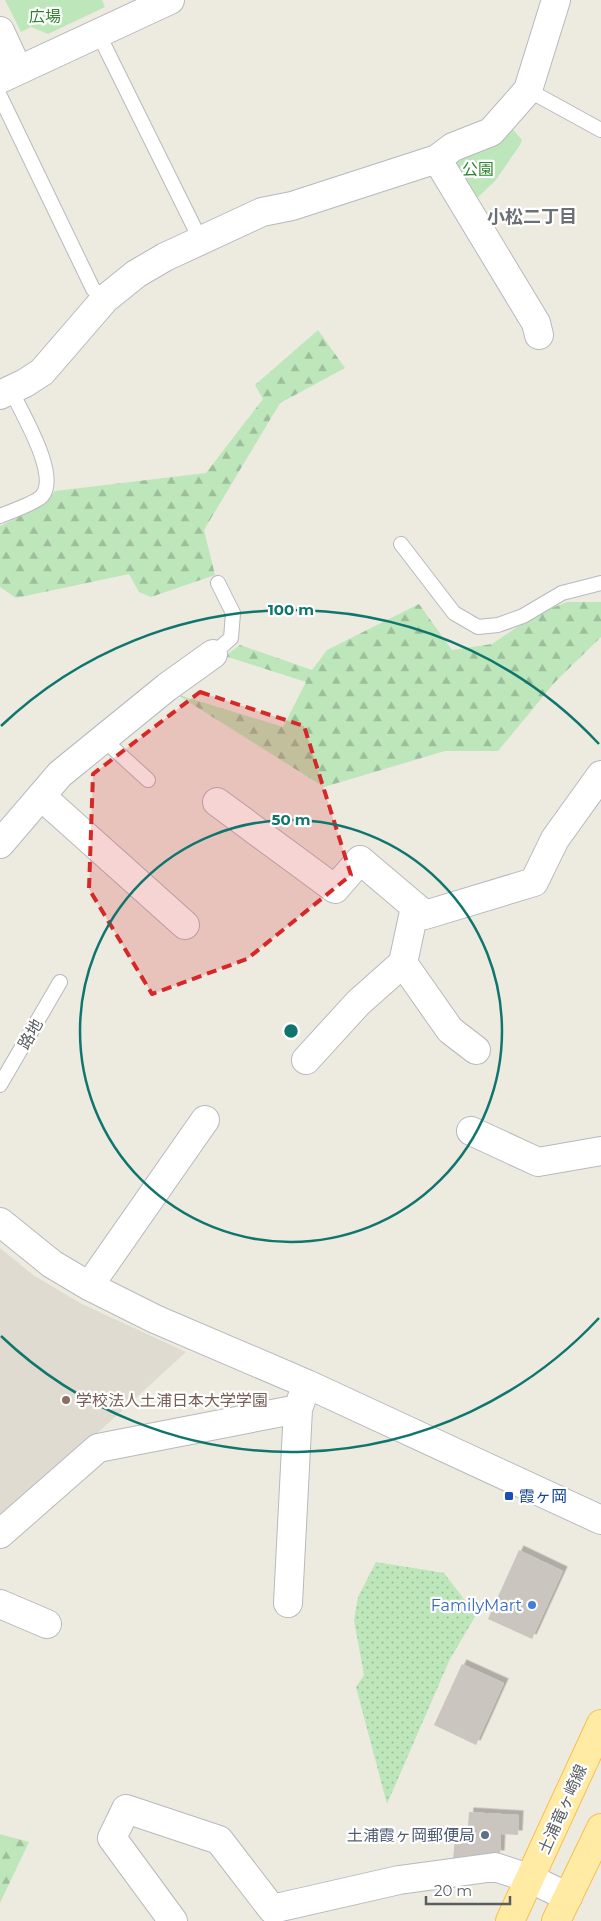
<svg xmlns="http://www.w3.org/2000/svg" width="601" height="1921" viewBox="0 0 601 1921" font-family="Montserrat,'Noto Sans JP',sans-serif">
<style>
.education{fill:#e0dbd1}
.grass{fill:url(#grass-dots)}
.forest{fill:url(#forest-firs)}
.park{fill:#bde7ba}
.building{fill:#cac6bf;filter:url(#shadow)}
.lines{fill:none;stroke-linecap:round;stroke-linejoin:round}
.service-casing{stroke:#b6b9be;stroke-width:16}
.minor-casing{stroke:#b6b9be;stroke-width:30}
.primary-casing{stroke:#fabf4c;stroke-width:30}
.service{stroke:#fff;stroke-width:14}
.minor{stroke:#fff;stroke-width:28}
.primary{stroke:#ffeba3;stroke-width:28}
.marked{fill:#d62828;fill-opacity:0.2;stroke:#d62828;stroke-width:4;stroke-dasharray:10 6;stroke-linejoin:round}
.ring{fill:none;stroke:#0f766e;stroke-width:2.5}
.education-dot{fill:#8d6e63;stroke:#fff;stroke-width:2}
.transit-dot{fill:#1a4fb4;stroke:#fff;stroke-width:2}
.shop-dot{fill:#3f7fe0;stroke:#fff;stroke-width:2}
.service-dot{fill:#5c6f8a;stroke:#fff;stroke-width:2}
.labels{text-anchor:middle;stroke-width:4.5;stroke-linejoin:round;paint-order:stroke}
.park-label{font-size:16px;fill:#2f852e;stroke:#fff}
.street-label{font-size:16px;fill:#595e62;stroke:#fff}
.education-label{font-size:16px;fill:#785e54;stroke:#fff;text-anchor:start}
.transit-label{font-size:16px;fill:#164399;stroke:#fff;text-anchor:start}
.shop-label{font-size:16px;fill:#366cbe;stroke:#fff;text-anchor:end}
.service-label{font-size:16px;fill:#4e5e75;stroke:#fff;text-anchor:end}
.neighbourhood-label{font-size:18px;font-weight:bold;fill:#6a7075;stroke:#fff}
.centre{fill:#0f766e;stroke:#fff;stroke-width:2.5}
.ring-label{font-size:15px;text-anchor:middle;font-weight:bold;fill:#0f766e;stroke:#fff;stroke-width:4.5;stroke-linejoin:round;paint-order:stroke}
</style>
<defs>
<pattern id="grass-dots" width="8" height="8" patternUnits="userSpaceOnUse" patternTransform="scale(1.25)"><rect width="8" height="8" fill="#bde7ba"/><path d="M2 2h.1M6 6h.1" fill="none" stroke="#9dbe9b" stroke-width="1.8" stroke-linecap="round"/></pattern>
<pattern id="forest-firs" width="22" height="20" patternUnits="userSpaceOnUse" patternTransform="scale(1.25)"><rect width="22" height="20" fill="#bde7ba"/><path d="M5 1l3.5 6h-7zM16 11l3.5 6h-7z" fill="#9dbe9b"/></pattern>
<filter id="shadow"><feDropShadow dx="4.5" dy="-4.5" stdDeviation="0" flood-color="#0004"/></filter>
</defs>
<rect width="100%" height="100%" fill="#edeae0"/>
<path class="education" d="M0,1248L33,1275L82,1304L186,1352L80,1449L0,1514Z"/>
<path class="grass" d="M376,1562L444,1573L476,1615L450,1659L387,1804L356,1687L364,1675L354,1620L358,1597Z"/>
<path class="forest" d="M318,330L345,368L280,403L204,530L215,575L151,597L139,592L129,574L16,598L0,587V526L43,505L55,491L206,473L263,399L255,385Z
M567,602H601V637L555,682L498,751H445L324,787L176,694L283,727L306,682L225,656L240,645L312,670L327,650L419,604L452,650L492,644L535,615Z
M0,1834L29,1842L0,1903Z"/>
<path class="park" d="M5,0H102L105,7L48,34L31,27L21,32Z
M510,126L522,140L520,145L495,181L473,202L450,162Z"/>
<path class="building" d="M519,1550L563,1571L532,1639L488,1619Z
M462,1664L504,1683L476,1745L434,1725Z
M469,1812L519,1815L518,1835L501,1834L500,1855L477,1854L476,1861L453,1859L455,1838L467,1839Z"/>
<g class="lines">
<defs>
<path id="service" d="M99,35L200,239
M528,90L601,130
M0,96L93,289L105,299
M0,516C9,512 36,503 42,496C60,475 21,412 11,390
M401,544L454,613L478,627L498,625L523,616L562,593L601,583
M213,654L231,638L233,613L218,583
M103,739L148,780
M0,1085L60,982"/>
<path id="minor" d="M0,31L18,70
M0,79L170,0
M437,159L536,323L539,335
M0,395L25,383L42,372L105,299L136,274L165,257L262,212L292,206L437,159L453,147L491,132L528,90L556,0
M41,796L185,925
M217,802L335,889L360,860L425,915L534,882L555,839L601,775
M0,844L60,774L167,687L213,654
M403,963L450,1030L476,1050
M306,1060L358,1003L403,963L415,907
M471,1131L538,1162L601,1151
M0,1222L52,1264L89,1286L155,1319L307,1384L601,1520
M89,1286L205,1120
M0,1534L98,1448L298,1409
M288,1603L298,1409L304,1392
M0,1604L47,1624
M173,1921L112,1838L126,1809L219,1840L272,1909L399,1880L495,1867L531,1879L568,1897"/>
<path id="primary" d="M510,1921L601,1724
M556,1921L601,1828"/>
</defs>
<use href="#service" class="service-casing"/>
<use href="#minor" class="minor-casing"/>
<use href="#primary" class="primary-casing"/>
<use href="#service" class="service"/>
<use href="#minor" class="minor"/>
<use href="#primary" class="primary"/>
</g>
<path class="marked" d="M200,692L304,726L351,875L247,959L152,994L89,889L93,774Z"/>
<g class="ring">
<circle cx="291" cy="1031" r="211"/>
<path d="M599 1318A421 421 0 0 1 1 1336M1 726A421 421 0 0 1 599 744"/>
</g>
<circle class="education-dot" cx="66" cy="1400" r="5"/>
<rect class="transit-dot" x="504" y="1491" width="10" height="10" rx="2.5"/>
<circle class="shop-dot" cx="532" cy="1605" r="5"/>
<circle class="service-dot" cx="485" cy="1835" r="5"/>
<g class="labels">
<g class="park-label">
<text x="45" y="22">広場</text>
<text x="478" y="175">公園</text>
</g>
<g class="street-label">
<text transform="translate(30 1034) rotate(-60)" y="6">路地</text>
<text transform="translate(562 1809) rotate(-66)" y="6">土浦竜ヶ崎線</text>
</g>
<g class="education-label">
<text x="76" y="1406">学校法人土浦日本大学学園</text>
</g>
<g class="transit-label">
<text x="519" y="1502">霞ヶ岡</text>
</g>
<g class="shop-label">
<text x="522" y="1611">FamilyMart</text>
</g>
<g class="service-label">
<text x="475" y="1841">土浦霞ヶ岡郵便局</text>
</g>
<g class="neighbourhood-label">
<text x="532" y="223">小松二丁目</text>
</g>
</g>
<circle cx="291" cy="1031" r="8" class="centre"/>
<g class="ring-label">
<text x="291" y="615">100 m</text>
<text x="291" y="825">50 m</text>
</g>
<path d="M426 1896v8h84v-8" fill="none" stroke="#595e62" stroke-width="2.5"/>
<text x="434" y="1896" font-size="15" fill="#595e62" stroke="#ffffff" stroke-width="4" paint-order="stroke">20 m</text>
</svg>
